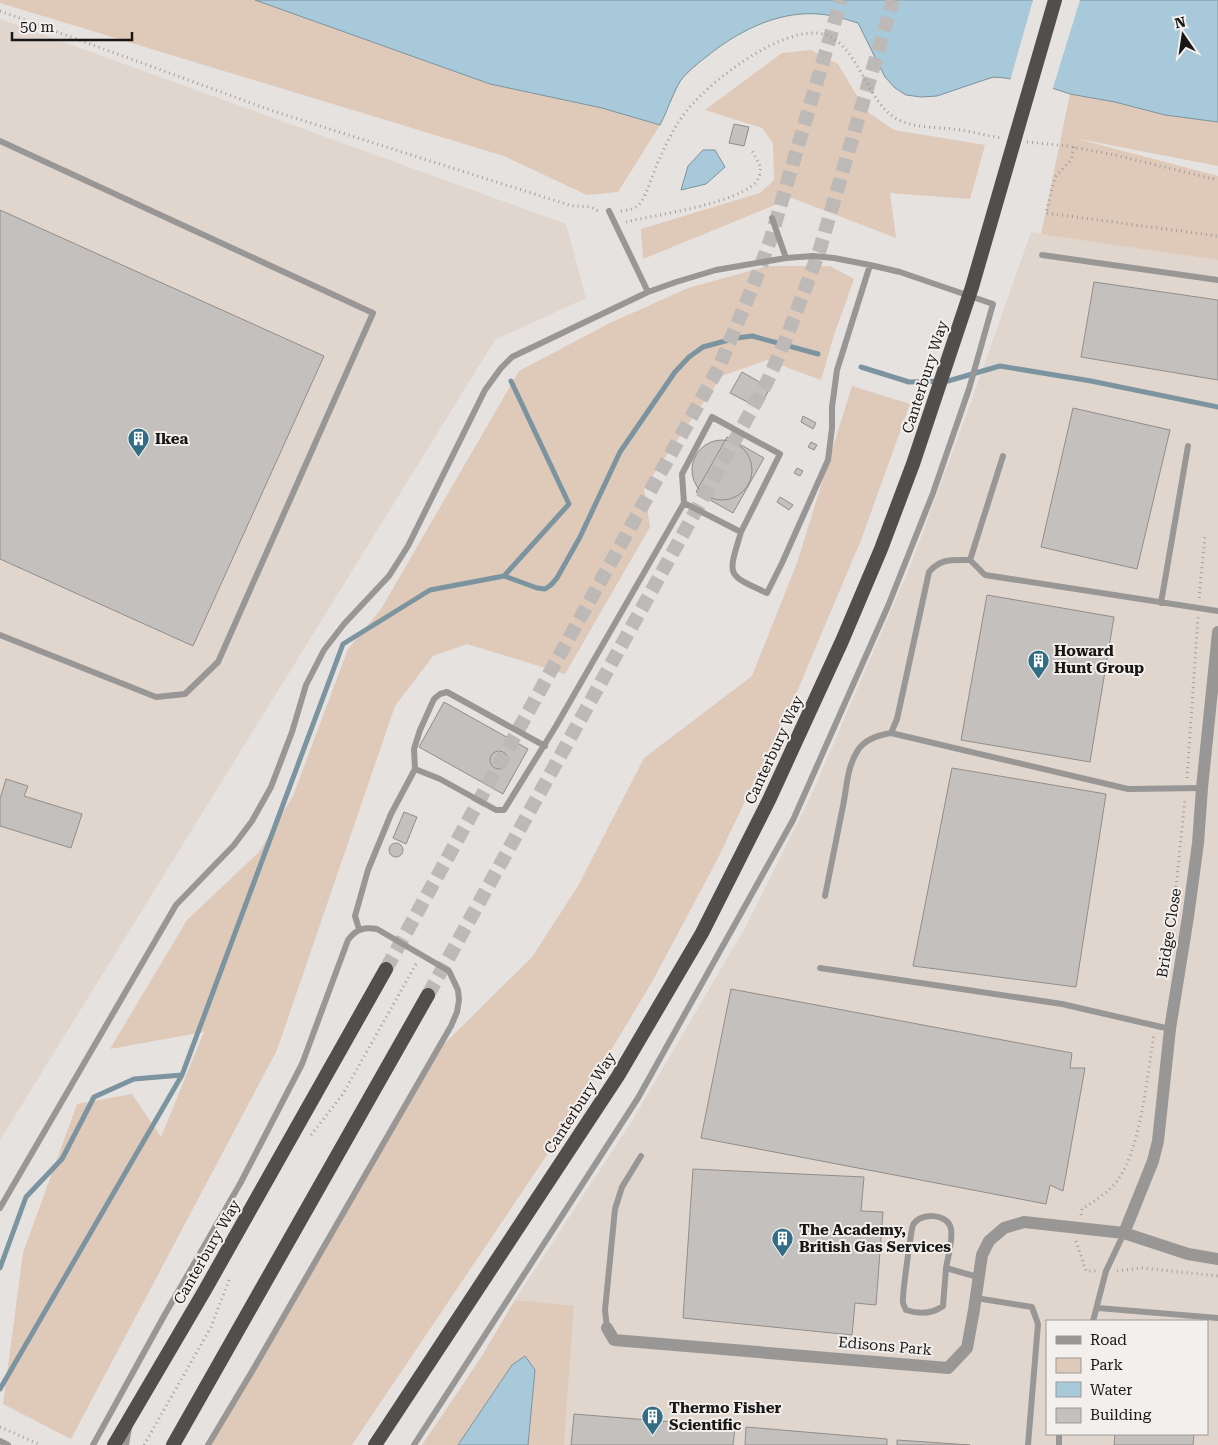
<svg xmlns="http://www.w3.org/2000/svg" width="1218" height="1445" viewBox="0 0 1218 1445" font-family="'Roboto Serif',serif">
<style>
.built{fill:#e0d6ce;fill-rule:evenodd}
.green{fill:#dfc9b9}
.water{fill:#a7c9da;stroke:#7c949f}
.pier{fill:#e6e2df}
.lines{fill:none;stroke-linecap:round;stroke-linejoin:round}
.stream{stroke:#7c949f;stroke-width:5}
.building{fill:#c3c0bd;stroke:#918d8b}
.trunk-tunnel{stroke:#bdb9b7;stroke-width:14;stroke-dasharray:14 7;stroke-linecap:butt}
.path{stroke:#a19e9c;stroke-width:3;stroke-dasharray:1 4;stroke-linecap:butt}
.service{stroke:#999796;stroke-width:6}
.minor{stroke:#999796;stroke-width:12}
.trunk{stroke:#524e4c;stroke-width:14}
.trunk-bridge{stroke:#524e4c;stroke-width:14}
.labels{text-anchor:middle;stroke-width:4;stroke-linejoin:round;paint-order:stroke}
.street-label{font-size:15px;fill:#191716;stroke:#f3efed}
.poi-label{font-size:15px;font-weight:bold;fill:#191716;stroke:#f3efed;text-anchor:start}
</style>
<rect width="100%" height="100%" fill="#e6e2df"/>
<path class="built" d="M0,19L566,224L586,298L495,340L0,1140Z
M1031,232L1218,260V1445H564L574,1307L515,1300L632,1121L746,926L810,798L911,564L971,402ZM1047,1321H1207V1434H1047Z"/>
<path class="green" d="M0,0H1028L1005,78C988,77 972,84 956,89C888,112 884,75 858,23L832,16L809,13L782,17L756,25L730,39L703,59L681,80L660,125L618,192L587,195L504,156L0,3Z
M1218,39V166L1074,138L1218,176V260L1041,234L1070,94Z
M811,50L838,64L866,111L894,130L985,145L970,199L890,193L896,238L792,198L643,259L641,229L760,193L774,180L773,143L762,128L705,110L782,53Z
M768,266H830L854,279L834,335L821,380L767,360L722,376L644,488L650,527L565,674L467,644L433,656L395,706L277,1050L71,1439L3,1404L23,1253L77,1104L132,1094L161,1137L204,1032L110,1049L187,920L259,852L293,796L348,649L381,609L519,371L610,323L688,288Z
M852,386L910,404L861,540L796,694L717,860L652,982L559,1137L352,1445H208L436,1052L532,957L578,886L644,758L752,676L797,563Z
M515,1300L574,1306L564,1445H422L480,1359Z"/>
<path class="water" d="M255,0H1218V122L1165,115L1115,102L1070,94L1043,85L1005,78L993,77L937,96L921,97L906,95L895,88L885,77L858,23C850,21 841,17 833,16C790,7 749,25 715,50C704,59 689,69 681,80C673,92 667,112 660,125L602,108L490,84Z
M703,150H715L725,167L706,184L681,190L688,166Z
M525,1356L535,1370L528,1445H458L512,1365Z"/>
<path class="pier" d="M1033,0H1080L1052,91L1010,81Z"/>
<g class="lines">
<path class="stream" d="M861,367L909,382L948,381L1000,366L1091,381L1218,407
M504,576L569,504L511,381
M0,1268L26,1197L62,1159L94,1097L134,1079L182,1075
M0,1389L182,1075L343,644L430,590L504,576L537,588L545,589L551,585L557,578L580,537L620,452L675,372L689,357L703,347L736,338L752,336L818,354"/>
</g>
<path class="building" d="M734,124L749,127L744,146L729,143Z
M0,210L324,356L193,646L0,559Z
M1094,282L1218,300V380L1081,357Z
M742,372L770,388L759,408L730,393Z
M1073,408L1170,430L1137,569L1041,547Z
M803,416L816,423L813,429L801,422Z
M727,437L764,458L733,513L696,492Z
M692 470a30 30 0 1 1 60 0a30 30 0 1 1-60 0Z
M811,442L817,445L814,450L808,447Z
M797,468L803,471L800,476L794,473Z
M780,497L793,505L789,510L777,502Z
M987,595L1114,617L1090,762L961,740Z
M444,702L528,749L503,794L419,747Z
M490 760a9 9 0 1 1 18 0a9 9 0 1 1-18 0Z
M952,768L1106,794L1076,987L913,966Z
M6,779L28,786L24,796L82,814L71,848L0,826V799Z
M404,812L417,817L406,844L393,838Z
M389 850a7 7 0 1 1 14 0a7 7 0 1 1-14 0Z
M731,989L1072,1053L1070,1068H1085L1063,1191L1050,1185L1046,1204L701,1138Z
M693,1169L864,1177L861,1211L883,1212L876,1305L855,1303L852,1335L683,1318Z
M574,1414L735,1427L733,1445H571Z
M746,1427L887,1439V1445H745Z
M1115,1434H1194L1193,1445H1114Z
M897,1440L970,1445H897Z"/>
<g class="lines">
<path class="trunk-tunnel" d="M386,969L719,367L753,286L770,241L841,0
M428,995L767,382L786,339L819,252L893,0"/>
<path class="path" d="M0,11L273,111L572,206L591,207L600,212
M1027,142L1067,146L1115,155L1218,180
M1074,147L1071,160L1055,177L1046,213L1218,236
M621,211C629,210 636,209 641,202C648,191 652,176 657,164C663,151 669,138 676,126C696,90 774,30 817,33C858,37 864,101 897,119C914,128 935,127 953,129C969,131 985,135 1001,138
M626,222C653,215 745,203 758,179C760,176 760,171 761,168L752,150
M1199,598L1205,536
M1187,778L1198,617
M1176,887L1185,799
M311,1135L343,1094L416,964
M1081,1215L1082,1209C1093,1202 1104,1195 1113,1186C1141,1156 1147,1075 1154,1034
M1076,1241L1086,1271H1096
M1117,1271L1142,1268L1218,1276
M0,1427L41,1445
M144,1445L211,1327L229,1280"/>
<path class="service" d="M0,141L373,313L218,662L185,694L156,697L0,635
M609,211L648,292
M772,218L786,258
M1042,255L1218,280
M1003,456L970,560L985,575L1218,611
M684,503L682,474L712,417L780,454L741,532
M1161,603L1188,446
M891,733L897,719L929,572C941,558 952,560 970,560
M415,769L414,749L420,730L434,699L440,694L447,692L545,746
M825,896C831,866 837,836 843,806C847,786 847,767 858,750C865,739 879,735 891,733L1128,789L1202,788
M359,929L355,916L368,870L391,814L415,769L440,779L496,810H504L556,726L684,503L741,532C728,576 725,574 767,593L782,563L828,460L832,428V407L837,370L870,265
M820,968L1062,1004L1170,1029
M0,1208L176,905L234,845L252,821L271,787L292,732L306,685L324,650L344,624L389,576L408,546L485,390L501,368L512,357L648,292L676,282L716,270L786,258L813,256L834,258L870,265L900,272L993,304L969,389L933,493L888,606L793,820L638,1098L414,1445
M946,1268C948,1256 953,1241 951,1229C948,1213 920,1212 913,1225C911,1231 902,1296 903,1302C903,1305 905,1307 906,1310C918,1314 932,1314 943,1306L946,1268L978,1277
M976,1298L1032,1307L1038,1324L1028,1445
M1098,1308L1218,1318
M1093,1321L1106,1271L1124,1233
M607,1328L605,1310L615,1209L622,1187L641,1156
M0,1441L8,1445
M93,1445L164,1316L241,1182L302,1064L348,940C356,929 364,927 377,929L449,971L458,990L459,1000L457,1012L451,1026L254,1368L208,1445
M126,1445L129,1428
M1059,1445V1434"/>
<path class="minor" d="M1124,1233L1153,1161L1158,1141L1170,1029L1188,917L1198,843L1202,788L1218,632
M607,1328L614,1340L948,1368L967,1348L974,1310L982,1255L989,1241L1004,1228L1024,1222L1124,1233L1188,1254L1218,1259"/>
<path class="trunk" d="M114,1445L205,1290L386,969
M173,1445L428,995"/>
<path class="trunk-bridge" d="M375,1445L618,1076L702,933L769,800L842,641L881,549L913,464L972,287L1055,0"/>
</g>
<defs>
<symbol id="building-pin" viewBox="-11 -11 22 30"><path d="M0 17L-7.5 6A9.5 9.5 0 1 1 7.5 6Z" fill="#336c85" stroke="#f3efed"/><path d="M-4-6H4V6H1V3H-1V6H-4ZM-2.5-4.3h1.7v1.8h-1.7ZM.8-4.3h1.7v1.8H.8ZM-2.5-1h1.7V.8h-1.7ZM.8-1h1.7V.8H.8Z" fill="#fff"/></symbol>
</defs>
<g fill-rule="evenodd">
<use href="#building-pin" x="126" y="426" width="25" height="34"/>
<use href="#building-pin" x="1026" y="648" width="25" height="34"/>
<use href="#building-pin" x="770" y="1226" width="25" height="34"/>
<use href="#building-pin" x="640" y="1404" width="25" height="34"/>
</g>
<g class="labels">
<g class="street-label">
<text transform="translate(925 377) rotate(-72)" y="5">Canterbury Way</text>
<text transform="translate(774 750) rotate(-65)" y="5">Canterbury Way</text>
<text transform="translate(1169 933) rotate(-81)" y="5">Bridge Close</text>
<text transform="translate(580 1103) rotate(-57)" y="5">Canterbury Way</text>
<text transform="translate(207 1252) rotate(-60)" y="5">Canterbury Way</text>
<text transform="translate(885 1346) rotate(5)" y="5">Edisons Park</text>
</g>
<g class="poi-label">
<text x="155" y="444">Ikea</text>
<text x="1054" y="656">Howard<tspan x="1054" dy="17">Hunt Group</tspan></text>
<text x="799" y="1235">The Academy,<tspan x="799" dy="17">British Gas Services</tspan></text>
<text x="669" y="1413">Thermo Fisher<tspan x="669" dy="17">Scientific</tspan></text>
</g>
</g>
<rect x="1046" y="1320" width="162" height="115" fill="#f3efed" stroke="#9c9997"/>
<rect x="1056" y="1336" width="25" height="8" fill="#999796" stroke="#9c9997"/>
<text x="1090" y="1345" font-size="15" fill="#191716">Road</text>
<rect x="1056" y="1358" width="25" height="15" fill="#dfc9b9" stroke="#9c9997"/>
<text x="1090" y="1370" font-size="15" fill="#191716">Park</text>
<rect x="1056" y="1382" width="25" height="15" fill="#a7c9da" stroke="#9c9997"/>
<text x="1090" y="1395" font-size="15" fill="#191716">Water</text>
<rect x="1056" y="1408" width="25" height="15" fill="#c3c0bd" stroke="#9c9997"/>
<text x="1090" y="1420" font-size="15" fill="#191716">Building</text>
<g transform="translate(1183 35) rotate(347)" stroke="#f3efed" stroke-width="4" paint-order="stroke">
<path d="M0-4L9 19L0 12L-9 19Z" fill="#191716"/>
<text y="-8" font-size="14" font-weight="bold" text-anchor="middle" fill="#191716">N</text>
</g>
<path d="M12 32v8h120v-8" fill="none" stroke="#191716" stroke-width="2.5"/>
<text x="20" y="32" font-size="15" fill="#191716" stroke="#f3efed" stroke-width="4" paint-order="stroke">50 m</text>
</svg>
